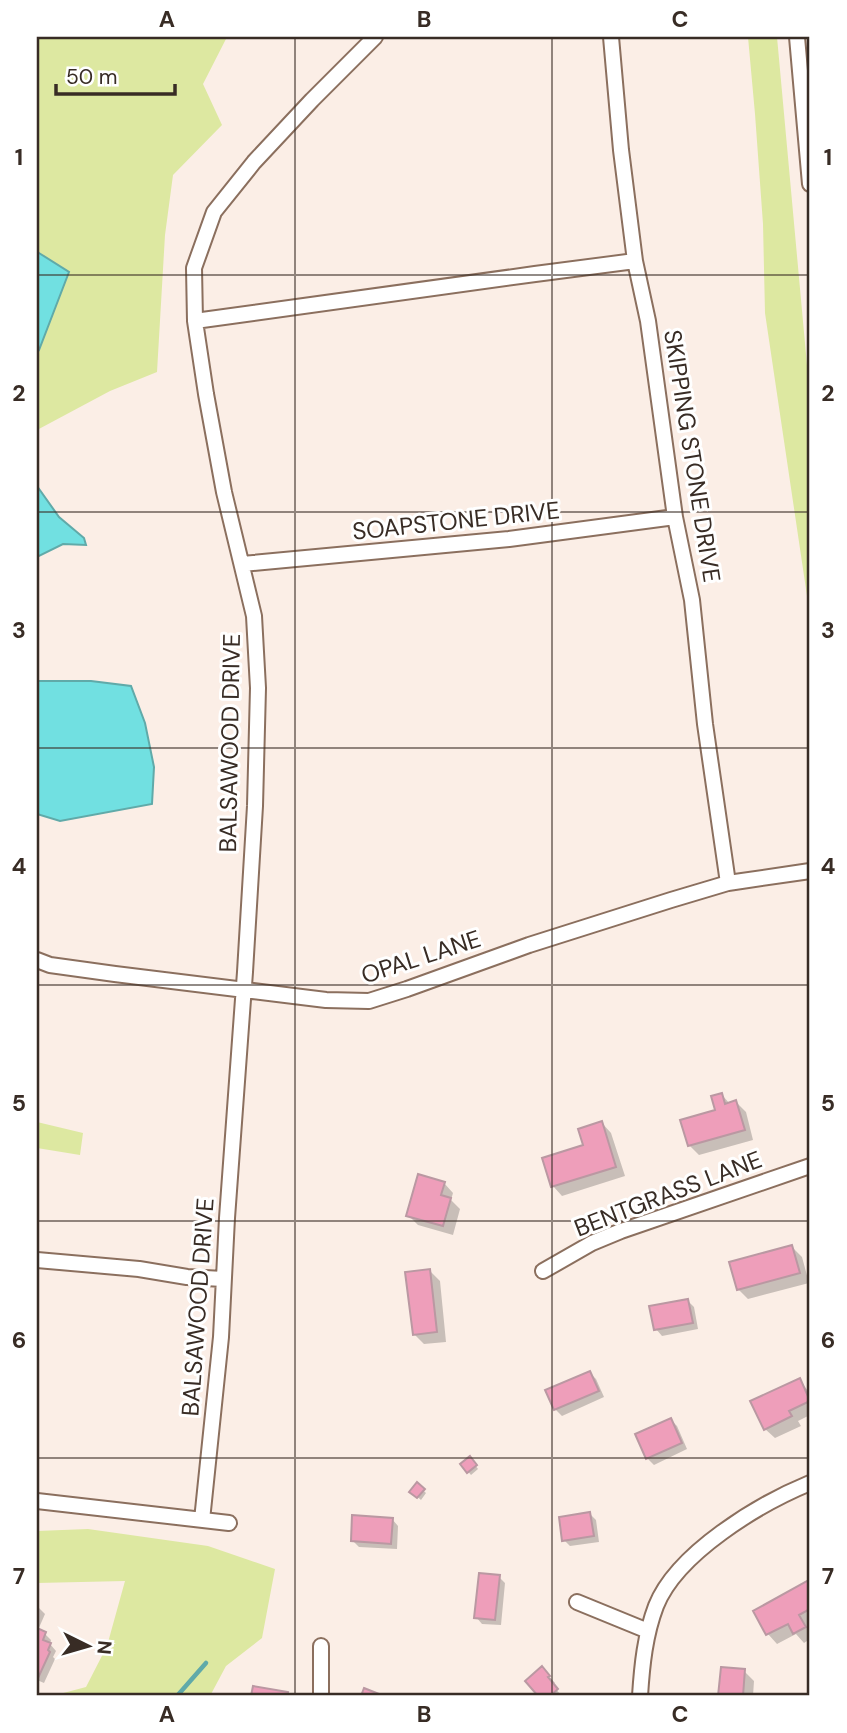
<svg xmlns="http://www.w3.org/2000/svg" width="847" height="1733" viewBox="0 0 847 1733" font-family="'DM Sans',sans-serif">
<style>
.green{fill:#dde8a1}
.water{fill:#71e0e1;stroke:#60aaa9;stroke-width:2}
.shadow{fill:#0003}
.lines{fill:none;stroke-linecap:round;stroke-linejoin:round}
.stream{stroke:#60aaa9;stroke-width:4.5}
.building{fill:#ee9eba;stroke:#ba98a2;stroke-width:2}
.minor-casing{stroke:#8b6f5e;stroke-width:18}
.minor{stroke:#fff;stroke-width:14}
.grid{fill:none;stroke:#382c25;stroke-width:2;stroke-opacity:0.55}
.labels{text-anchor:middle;stroke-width:6;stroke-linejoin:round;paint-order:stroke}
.street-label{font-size:24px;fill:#382c25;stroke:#fff}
.neatline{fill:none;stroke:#382c25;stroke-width:2.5}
.grid-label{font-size:23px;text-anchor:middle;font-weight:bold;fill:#382c25}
</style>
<rect width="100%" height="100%" fill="#fbeee6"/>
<path class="green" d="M37,37H227L203,84L222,125L173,175L165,235L157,372L110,391L37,430V353L39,350V253L37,254Z
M748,37H777L810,398V616L765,313L763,224L755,114Z
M37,1122L83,1133L80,1155L37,1148Z
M88,1529L208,1546L275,1569L262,1638L226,1666L210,1696H37H52L86,1687L107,1646L125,1581L37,1583V1531Z"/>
<path class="water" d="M39,253L69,272L39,350L37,353V254Z
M37,486L59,517L84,538L86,545L63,544L37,557Z
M37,681H91L131,686L145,723L154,767L152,804L60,821L37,814Z"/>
<path class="shadow" d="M722,1095L730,1104L736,1102L746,1112L753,1140L699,1155L689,1145L718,1112Z
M602,1123L611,1133L625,1176L562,1196L553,1186Z
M444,1183L453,1193L451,1200L460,1209L453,1235L418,1225L408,1215Z
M792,1247L802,1257L809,1283L748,1299L738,1289Z
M430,1271L440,1281L446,1342L424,1344L414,1334Z
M688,1301L694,1307L698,1329L662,1336L656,1329Z
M590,1373L596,1379L604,1397L562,1416L555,1409Z
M799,1380L810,1393V1415L798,1421L801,1426L775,1438L765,1429Z
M671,1420L677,1426L687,1449L654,1465L647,1458Z
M472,1461L478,1469L471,1475L462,1464Z
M417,1485L426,1493L421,1500L412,1492Z
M590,1514L596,1520L599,1542L570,1546L564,1540Z
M392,1519L398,1526L397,1549L359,1547L352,1540Z
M499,1577L505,1583L501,1625L482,1624L476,1617Z
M809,1583L810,1624L808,1625L810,1630V1639L804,1643L796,1634L777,1644L768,1634L755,1611Z
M37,1606L45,1614L38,1630L45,1634L51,1640L50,1644L56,1651L53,1657L55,1659L44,1683L37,1680Z
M722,1669L744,1671L754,1681L753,1696H720Z
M548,1675L555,1683L552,1685L562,1696H540L527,1682Z"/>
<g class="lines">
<path class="stream" d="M177,1696L206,1663"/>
</g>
<path class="building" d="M722,1093L725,1104L736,1100L745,1130L688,1146L680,1120L715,1110L711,1096Z
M602,1121L616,1167L551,1187L542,1158L583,1145L578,1129Z
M418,1174L445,1182L441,1195L451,1198L443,1226L406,1216Z
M792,1245L800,1273L737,1290L729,1262Z
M430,1269L437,1332L413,1335L405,1272Z
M688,1299L693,1323L654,1330L649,1306Z
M590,1371L599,1391L554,1410L545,1390Z
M800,1378L810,1401L789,1411L792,1416L764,1430L750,1401Z
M671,1418L682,1443L646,1459L635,1434Z
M470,1456L477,1465L467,1473L460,1464Z
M417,1482L425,1489L417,1498L409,1492Z
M590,1512L594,1536L562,1541L559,1517Z
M352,1515L393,1518L391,1544L351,1541Z
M479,1573L500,1575L495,1620L474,1618Z
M809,1580L810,1609L799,1615L806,1627L793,1634L788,1624L766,1635L753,1611Z
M37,1628L46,1632L43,1640L51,1643L48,1650L50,1652L38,1678Z
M542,1666L550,1676L548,1677L558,1689L550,1696H538L525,1681Z
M721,1667L745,1669L743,1696H718Z
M253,1686L288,1692L287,1696H251Z
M364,1688L384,1696H361Z"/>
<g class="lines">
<defs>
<path id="minor" d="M611,37L621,150L635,261L648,321L675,517L692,600L705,724L728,883
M797,37L810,184
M195,321L535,274L635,261
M242,564L509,539L675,517
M37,960L50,965L115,974L326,1000L369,1001L407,989L529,945L671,900L728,883L810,871
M37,1260L139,1269L187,1277L223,1279
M543,1271L592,1243L621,1231L810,1166
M37,1501L229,1523
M202,1520L221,1337L227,1218L245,972L255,806L258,688L254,616L224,492L206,394L195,321L194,268L214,212L254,162L312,100L375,37
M577,1602L648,1631
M321,1646V1696
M640,1696C642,1665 645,1635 656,1606C677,1553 759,1504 810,1483"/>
</defs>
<use href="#minor" class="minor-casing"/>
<use href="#minor" class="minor"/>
</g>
<path class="grid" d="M295,37V1696M552,37V1696M37,275H810M37,512H810M37,748H810M37,985H810M37,1221H810M37,1458H810"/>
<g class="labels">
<g class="street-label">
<text transform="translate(692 456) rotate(81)" y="8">SKIPPING STONE DRIVE</text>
<text transform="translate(456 521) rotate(-6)" y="8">SOAPSTONE DRIVE</text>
<text transform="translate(230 743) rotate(-89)" y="8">BALSAWOOD DRIVE</text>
<text transform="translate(421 957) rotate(-18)" y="8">OPAL LANE</text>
<text transform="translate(668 1194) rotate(-21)" y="8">BENTGRASS LANE</text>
<text transform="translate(198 1307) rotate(-86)" y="8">BALSAWOOD DRIVE</text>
</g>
</g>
<rect width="847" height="1733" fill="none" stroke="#ffffff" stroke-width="77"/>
<g transform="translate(88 1646) rotate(95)" stroke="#ffffff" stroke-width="5" paint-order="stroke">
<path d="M0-5L12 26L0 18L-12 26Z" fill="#382c25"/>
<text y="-10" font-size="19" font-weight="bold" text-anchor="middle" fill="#382c25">N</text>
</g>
<path d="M56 84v10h119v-10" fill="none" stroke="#382c25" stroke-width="3.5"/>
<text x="66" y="84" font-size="21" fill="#382c25" stroke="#ffffff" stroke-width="5" paint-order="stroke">50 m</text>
<rect x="38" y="38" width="770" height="1656" class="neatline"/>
<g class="grid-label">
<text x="167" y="27">A</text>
<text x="424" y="27">B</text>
<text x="680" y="27">C</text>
<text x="19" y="165">1</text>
<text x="828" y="165">1</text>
<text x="19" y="401">2</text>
<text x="828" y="401">2</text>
<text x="19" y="638">3</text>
<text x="828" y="638">3</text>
<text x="19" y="874">4</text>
<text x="828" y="874">4</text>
<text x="19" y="1111">5</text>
<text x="828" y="1111">5</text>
<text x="19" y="1348">6</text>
<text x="828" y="1348">6</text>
<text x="19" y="1584">7</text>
<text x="828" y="1584">7</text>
<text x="167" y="1722">A</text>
<text x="424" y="1722">B</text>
<text x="680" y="1722">C</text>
</g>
</svg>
